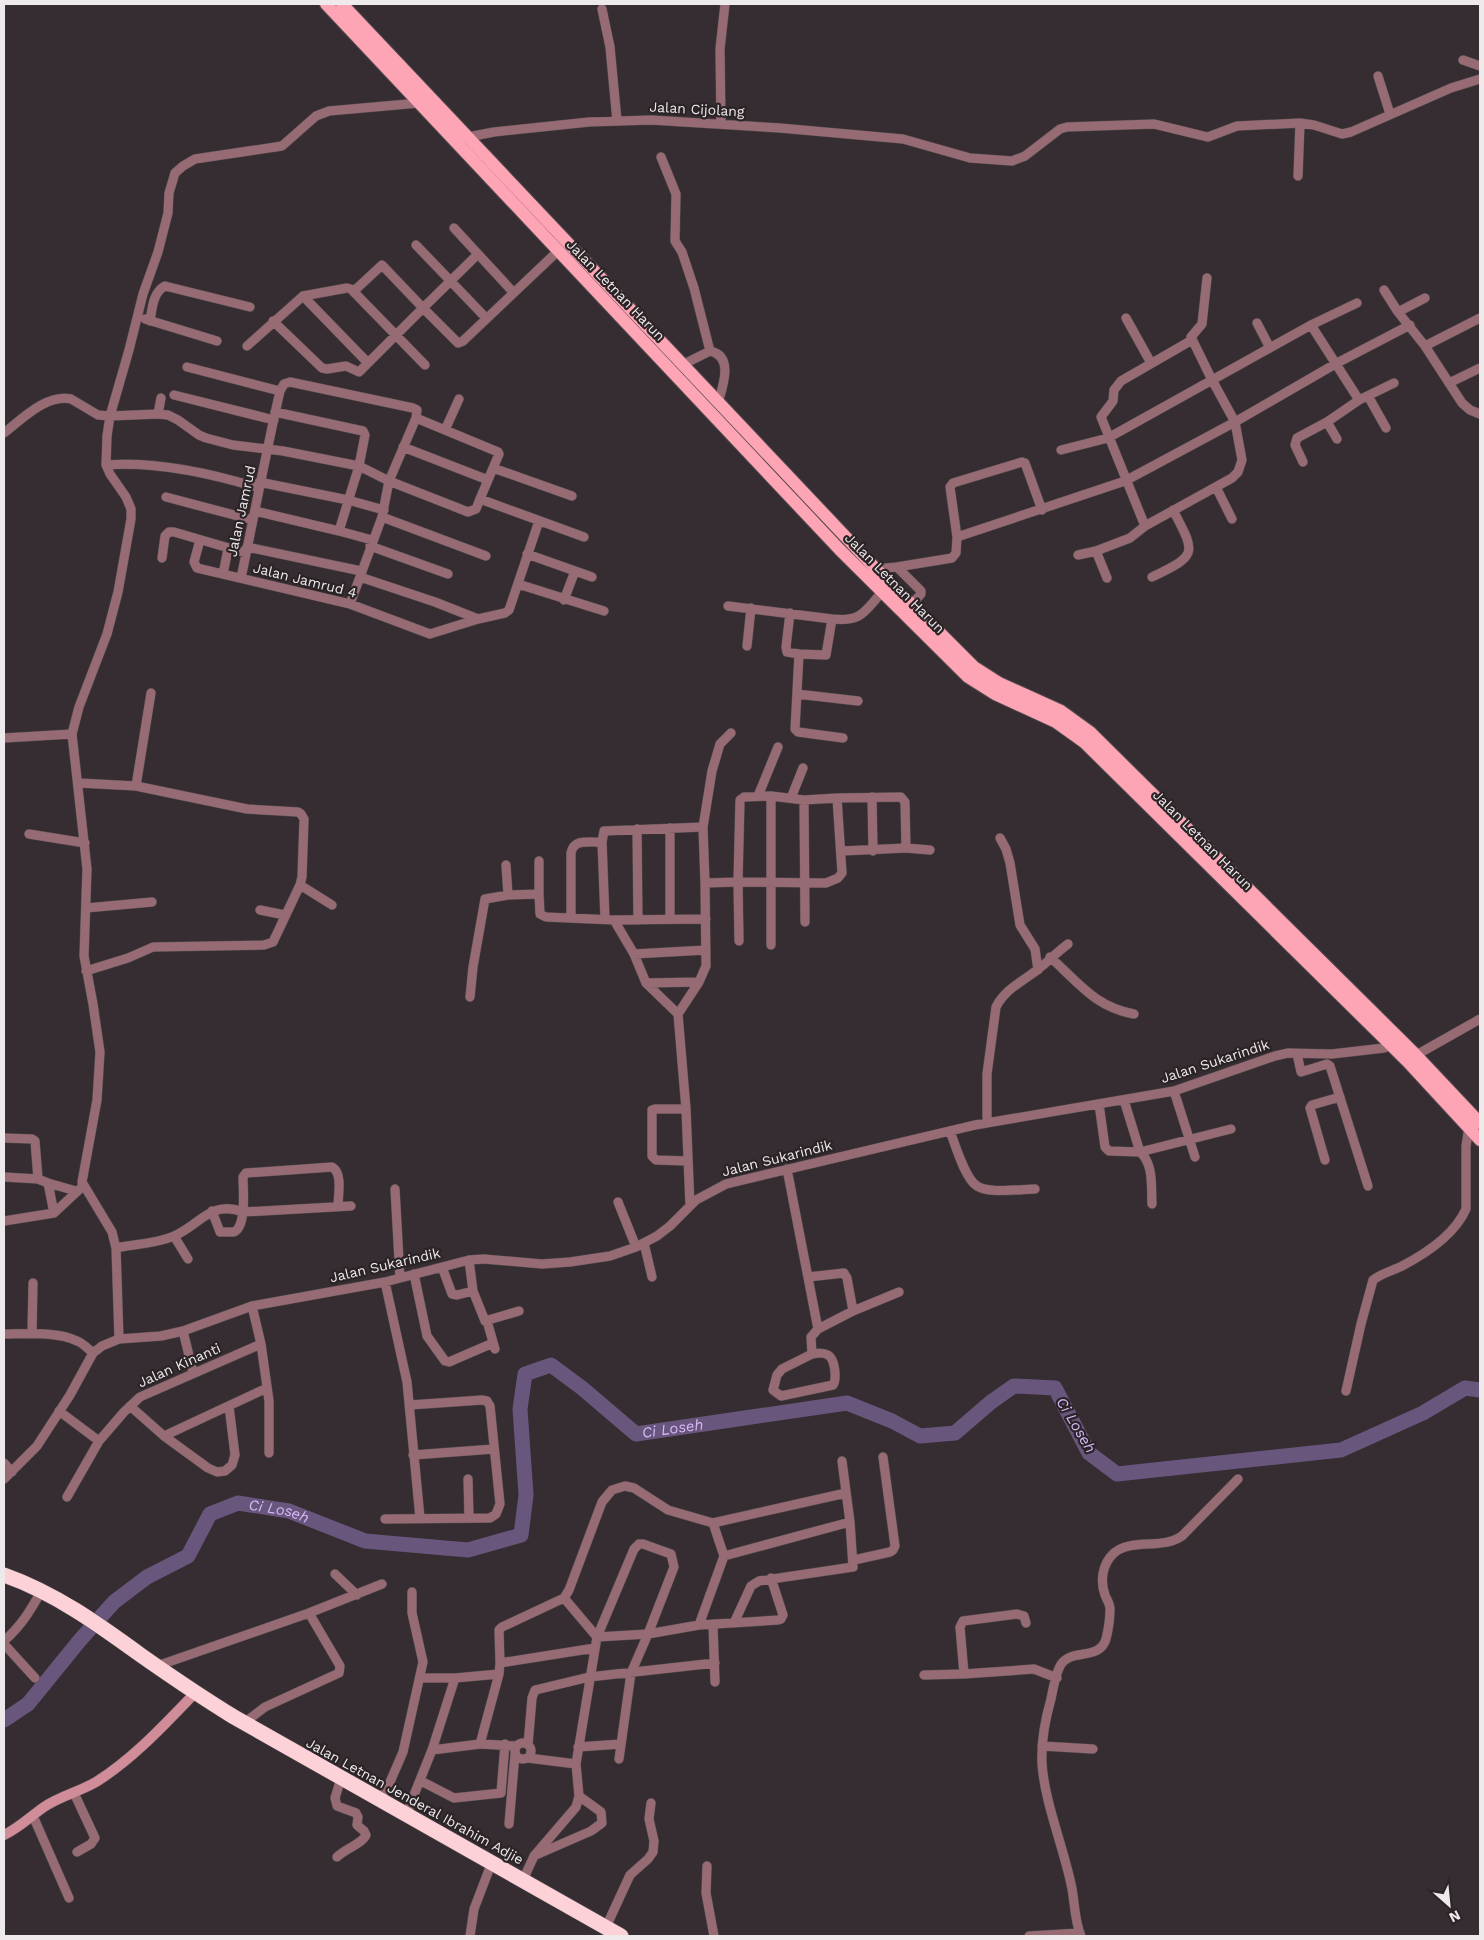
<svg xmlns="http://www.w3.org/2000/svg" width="1484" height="1940" viewBox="0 0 1484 1940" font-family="'Work Sans',sans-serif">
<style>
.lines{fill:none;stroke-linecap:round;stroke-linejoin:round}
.river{stroke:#69567d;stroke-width:15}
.street-casing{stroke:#534b4f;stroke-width:10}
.secondary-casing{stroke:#534b4f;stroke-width:11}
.primary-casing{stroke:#534b4f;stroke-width:14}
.highway-casing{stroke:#534b4f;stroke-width:16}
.street{stroke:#966b73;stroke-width:9}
.secondary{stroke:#d08c98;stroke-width:10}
.primary{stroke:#fda5b5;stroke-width:12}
.highway{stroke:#fdd1d8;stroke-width:15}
.labels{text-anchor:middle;stroke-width:4.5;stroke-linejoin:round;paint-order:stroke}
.street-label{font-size:14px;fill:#eee9eb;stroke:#2b2427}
.water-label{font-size:15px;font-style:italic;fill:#d7b8f8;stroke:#2b2427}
</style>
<rect width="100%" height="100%" fill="#352d31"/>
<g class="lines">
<path class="river" id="s1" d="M4,1720L28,1704L80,1640L114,1602L147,1577L188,1556L210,1514L238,1503L289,1511L365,1541L468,1550L521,1535L526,1495L520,1409L525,1374L551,1365L582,1388L636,1434L847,1403L892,1421L920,1436L955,1433L991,1402L1014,1386L1055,1388L1089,1453L1117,1474L1341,1450L1423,1413L1465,1388L1480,1390"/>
<defs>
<path id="street" d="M602,9L610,47L617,121
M1463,60L1480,66
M1378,76L1390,114
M721,123L720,49L725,4
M468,137L494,132L589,122L651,120L780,128L903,139L970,158L1012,161L1025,156L1060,129L1067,127L1154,124L1208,137L1237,126L1300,123L1314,125L1342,134L1351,132L1451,88L1480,79
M661,157L676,194L675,241L682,252L694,288L710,351
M1298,176L1300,123
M454,228L513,292
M416,245L486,318
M1384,290L1398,312L1425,346L1462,403L1470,410L1480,414
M354,291L382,265L423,308L478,254
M303,296L347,288L351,289L425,365
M1398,312L1425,298
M1126,318L1151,363
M145,319L217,341
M150,321C152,309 153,292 165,286L250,307
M273,321L322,368L327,369L346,366L359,372L368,363
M1257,323L1270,348
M1311,325L1359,400
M247,346L303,296L368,363L423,308L458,343L463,341L558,251
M1425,346L1480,318
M682,365L710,351C734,356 723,386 718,403
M187,367L280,391
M1449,383L1480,368
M174,395L274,420
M1368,396L1386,428
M275,412L363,431L365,435L359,466L339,531L372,540
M158,414L161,398
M416,418L498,452L499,454L488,480
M1327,422L1337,439
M445,430L459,399
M4,433C22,419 46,394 71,399L98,415L110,416L158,414L168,415L178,420L199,435L206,438L233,445L283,451L359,466L389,481L468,512L476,509L480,499L584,537
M403,447L488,480L480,499
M1061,450L1108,438L1311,325L1357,303
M1303,462L1295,445L1297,438L1327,422L1359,400L1394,383
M106,465C157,461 210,473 259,488
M493,468L572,496
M259,482L348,500L384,510
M1216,487L1232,519
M166,497L253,520
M255,511L339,531
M382,517L486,556
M1145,526L1101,417L1113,401L1114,390L1121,381L1192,340
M957,537L950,487L953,483L1022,462L1025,463L1042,510
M200,540L194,562L197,568L350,604L430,634L478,619L435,602L360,577
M370,546L448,574
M247,547L361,571
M1096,551L1107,578
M527,554L592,577
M1078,555L1096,551L1130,538L1145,526L1232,478L1238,472L1242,460L1235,422L1212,380L1191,337L1202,324L1207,278
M162,558L165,536L169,532H174L246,553
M897,567L921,591V594L912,604
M873,571L876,569L897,567L952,558L956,553L957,537L1125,481L1235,422L1337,363L1410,325
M223,574L228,549
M1152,577C1198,555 1196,554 1173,510
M241,578C254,516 266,453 280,391L284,384L290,382L413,408L417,410L416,418L389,481L382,517L350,604
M518,584L604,611
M564,600L575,571
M728,606L832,619
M790,613L786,647L787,652L799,654
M478,619L505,613L509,610L539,521
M747,646L751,608
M797,694L858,701
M4,738L72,734
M843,738L798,732L795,729L799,654L826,655L832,619C862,622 864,612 882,592
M79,783L136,786L247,809L298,812L301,814L304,819L302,877L300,885L273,942L264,945L153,947L128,958L86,971
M136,786L151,693
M758,796L778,747
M771,796V945
M872,797L873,851
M791,798L803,768
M837,798L901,797L905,802L906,848L842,851
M670,828V919
M637,829L638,920
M29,834L85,843
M1000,838L1006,849L1010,863L1020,925L1035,949L1038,970
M906,848L930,850
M539,861V894L540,914L546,917L614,920L634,954L646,983L678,1014
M506,865L508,895
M705,883L703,827L712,771L720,744L731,733
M300,885L332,905
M86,908L152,902
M260,910L285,915
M571,918V853C574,838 589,843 602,842
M605,919L602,842L604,831L703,827
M614,920L706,919
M739,941L738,882L826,883L838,878L842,873L837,798L804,800
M634,954L706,950
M1050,957C1079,983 1095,1007 1134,1014
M646,983L699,982
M470,997L473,967L485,899L508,895L539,894
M1297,1054L1301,1072L1327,1064L1330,1066L1368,1186
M1411,1058L1480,1019
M1174,1091L1195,1157
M1124,1100L1140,1152C1154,1164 1151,1187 1152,1204
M1099,1104L1105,1147L1109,1151L1140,1152L1231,1129
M686,1109H655L652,1110V1156L656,1160L688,1161
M987,1123V1074L996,1007C1005,989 1022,982 1037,970C1048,962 1057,952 1068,944
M950,1131C955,1144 965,1179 977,1186C989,1194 1020,1189 1035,1189
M4,1138L32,1139L35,1141L38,1179L48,1183L54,1213
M1325,1160L1310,1108L1312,1105L1340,1097
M787,1169L818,1329L853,1311L899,1292
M4,1177L38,1179
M48,1183L76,1191
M395,1189L400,1278
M618,1202L636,1247
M690,1206L686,1109L678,1014L699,982L706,966L705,883L738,882L740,800L744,797L771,796L804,800L805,922
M212,1211L220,1232H234C247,1226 243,1190 243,1177L246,1173L332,1167C343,1173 338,1195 338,1206
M4,1221L54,1213L83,1186
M174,1236L188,1259
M644,1243L652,1277
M116,1248C134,1244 156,1244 174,1236C200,1225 210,1200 243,1212L351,1206
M469,1260L473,1291L485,1321L519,1311
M442,1267L452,1294L457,1295L473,1291
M414,1274L427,1336L445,1361L449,1362L493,1343
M808,1277L844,1273L847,1278L853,1311
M385,1282L407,1382L420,1518
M252,1306L261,1344L269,1401V1453
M487,1321L495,1349
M183,1331L193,1372
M4,1334C25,1334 58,1331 77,1341C83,1343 88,1349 93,1353
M32,1334L33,1283
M119,1339L161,1336L183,1331L252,1306L385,1282L469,1260L484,1259L542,1264L570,1262L610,1256L636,1247L657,1236L670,1226L696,1200L726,1184L975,1125L1174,1091L1275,1056L1288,1053L1332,1054L1384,1048L1396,1043
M812,1354C817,1353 823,1352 828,1355C835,1359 837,1379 833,1385L781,1396L773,1390L777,1375L782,1369L812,1354L811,1337L818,1329
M1346,1391L1361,1324L1373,1280C1382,1273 1392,1271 1402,1266C1425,1254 1455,1234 1466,1209V1146L1469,1127
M130,1406L164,1436L208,1468L217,1472L225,1471L232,1465L235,1455L229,1406
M59,1411L99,1441
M164,1436L267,1388
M413,1455L494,1449
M4,1463L12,1472
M4,1479L37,1446L70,1395L93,1353L102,1346L119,1339L116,1248L112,1232L82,1182L97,1100L100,1052L93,1004L84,956L87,869L72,734L79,707L107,634L118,592L131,519V509L126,497L110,474L106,465L107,436L110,416L129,350L143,294L158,252L168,213L169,193L175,173L183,166L195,159L282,146L316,116L329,111L419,103
M468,1479L469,1518
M67,1497L99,1441L124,1412L140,1397L261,1344
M385,1519L490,1518L496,1514L500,1504L490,1406L487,1401L482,1400L410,1405
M724,1556L850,1522
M854,1560L890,1552L893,1550L895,1546L883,1457
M335,1574L357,1595
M564,1598L597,1637L648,1634L699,1625L724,1556L713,1523
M734,1623L751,1586L759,1581L853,1567L850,1522L842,1461
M1026,1623L1024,1616L1017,1614L963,1621L960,1627L964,1674L1034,1669L1057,1678
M699,1625L778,1620L781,1619L783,1615L771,1578
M713,1625L715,1682
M4,1641C22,1625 30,1611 42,1590
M4,1644L35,1678
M500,1663L595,1648
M157,1666L309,1613L382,1584
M924,1675L964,1674
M420,1678H455
M244,1723L265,1707L339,1673L340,1666L309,1613
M515 1751a8 8 0 1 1 16 0a8 8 0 1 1-16 0Z
M480,1744L499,1674L500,1663L499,1630L502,1627L564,1598L569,1590L602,1502L612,1490L625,1486L634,1488L668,1510L713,1523L846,1493
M528,1745L532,1698L535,1690L589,1677L715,1663
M1042,1746L1093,1749
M578,1747L621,1744
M432,1750L480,1744L517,1746
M528,1758L576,1764
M421,1781L454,1798L501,1793L505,1744
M74,1793L95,1838L91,1844L77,1852
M379,1800L390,1782L403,1752L423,1662L412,1613V1592
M406,1815L432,1750L455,1678L499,1674
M33,1816L69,1898
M509,1824L515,1754
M536,1855L591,1831L602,1823L601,1812L579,1796
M337,1857C345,1849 363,1843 366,1835L364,1831L357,1825L358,1817L356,1813L337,1806L335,1798L341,1778
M707,1866L706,1893L714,1936
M523,1880L534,1856L576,1807L579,1796L576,1764L597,1637L634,1549L639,1544H643L671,1554L674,1567L648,1634L631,1673L619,1759
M606,1927L630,1875L648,1859L653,1852L654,1841L649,1819L651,1803
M470,1936L474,1909L492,1862
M1029,1936L1079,1933
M1081,1936C1074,1920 1075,1901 1071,1884C1063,1846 1044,1800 1042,1763C1041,1741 1045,1720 1051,1699C1053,1689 1055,1676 1060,1666C1070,1647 1099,1662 1106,1639C1108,1631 1110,1618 1110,1609C1110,1604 1107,1600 1105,1595C1100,1581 1102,1564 1114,1553C1132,1538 1162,1550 1182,1536L1238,1479"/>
<path id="secondary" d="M4,1835C19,1828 31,1816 44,1807C60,1796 79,1792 96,1782C133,1759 165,1724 195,1693"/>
<path id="primary" d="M326,4L840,550L968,677L995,694L1056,722L1084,742L1407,1061L1480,1140
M342,4L876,569L974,667L999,683L1061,711L1090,732L1415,1054L1480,1123"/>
<path id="highway" d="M4,1575C55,1593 98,1624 142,1656C172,1677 203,1698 234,1717L621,1936"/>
</defs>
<use href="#street" class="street-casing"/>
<use href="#secondary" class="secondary-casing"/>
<use href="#primary" class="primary-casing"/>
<use href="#highway" class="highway-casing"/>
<use href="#street" class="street"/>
<use href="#secondary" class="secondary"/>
<use href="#primary" class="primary"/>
<use href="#highway" class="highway"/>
</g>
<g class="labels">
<g class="street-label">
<text transform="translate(697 109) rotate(3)" y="5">Jalan Cijolang</text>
<text transform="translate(616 290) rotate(46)" y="5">Jalan Letnan Harun</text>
<text transform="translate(241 511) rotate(-78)" y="5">Jalan Jamrud</text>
<text transform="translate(305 580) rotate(14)" y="5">Jalan Jamrud 4</text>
<text transform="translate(895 583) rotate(45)" y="5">Jalan Letnan Harun</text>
<text transform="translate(1203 840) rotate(45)" y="5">Jalan Letnan Harun</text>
<text transform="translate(1215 1061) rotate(-18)" y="5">Jalan Sukarindik</text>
<text transform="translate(777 1158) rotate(-14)" y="5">Jalan Sukarindik</text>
<text transform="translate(385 1265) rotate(-13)" y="5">Jalan Sukarindik</text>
<text transform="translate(179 1365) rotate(-24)" y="5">Jalan Kinanti</text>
<text transform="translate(415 1801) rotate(29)" y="5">Jalan Letnan Jenderal Ibrahim Adjie</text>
</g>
<g class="water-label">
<text transform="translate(1076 1425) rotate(59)" y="5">Ci Loseh</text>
<text dy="5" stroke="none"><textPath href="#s1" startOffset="955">Ci Loseh</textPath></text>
<text dy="5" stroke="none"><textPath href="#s1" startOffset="369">Ci Loseh</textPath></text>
</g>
</g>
<rect width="1484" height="1940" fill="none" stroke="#eee9eb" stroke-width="10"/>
<g transform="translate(1449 1905) rotate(153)" stroke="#2b2427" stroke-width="4" paint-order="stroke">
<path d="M0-4L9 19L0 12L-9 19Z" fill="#eee9eb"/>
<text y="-8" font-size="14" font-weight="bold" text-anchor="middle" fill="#eee9eb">N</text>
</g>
</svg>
